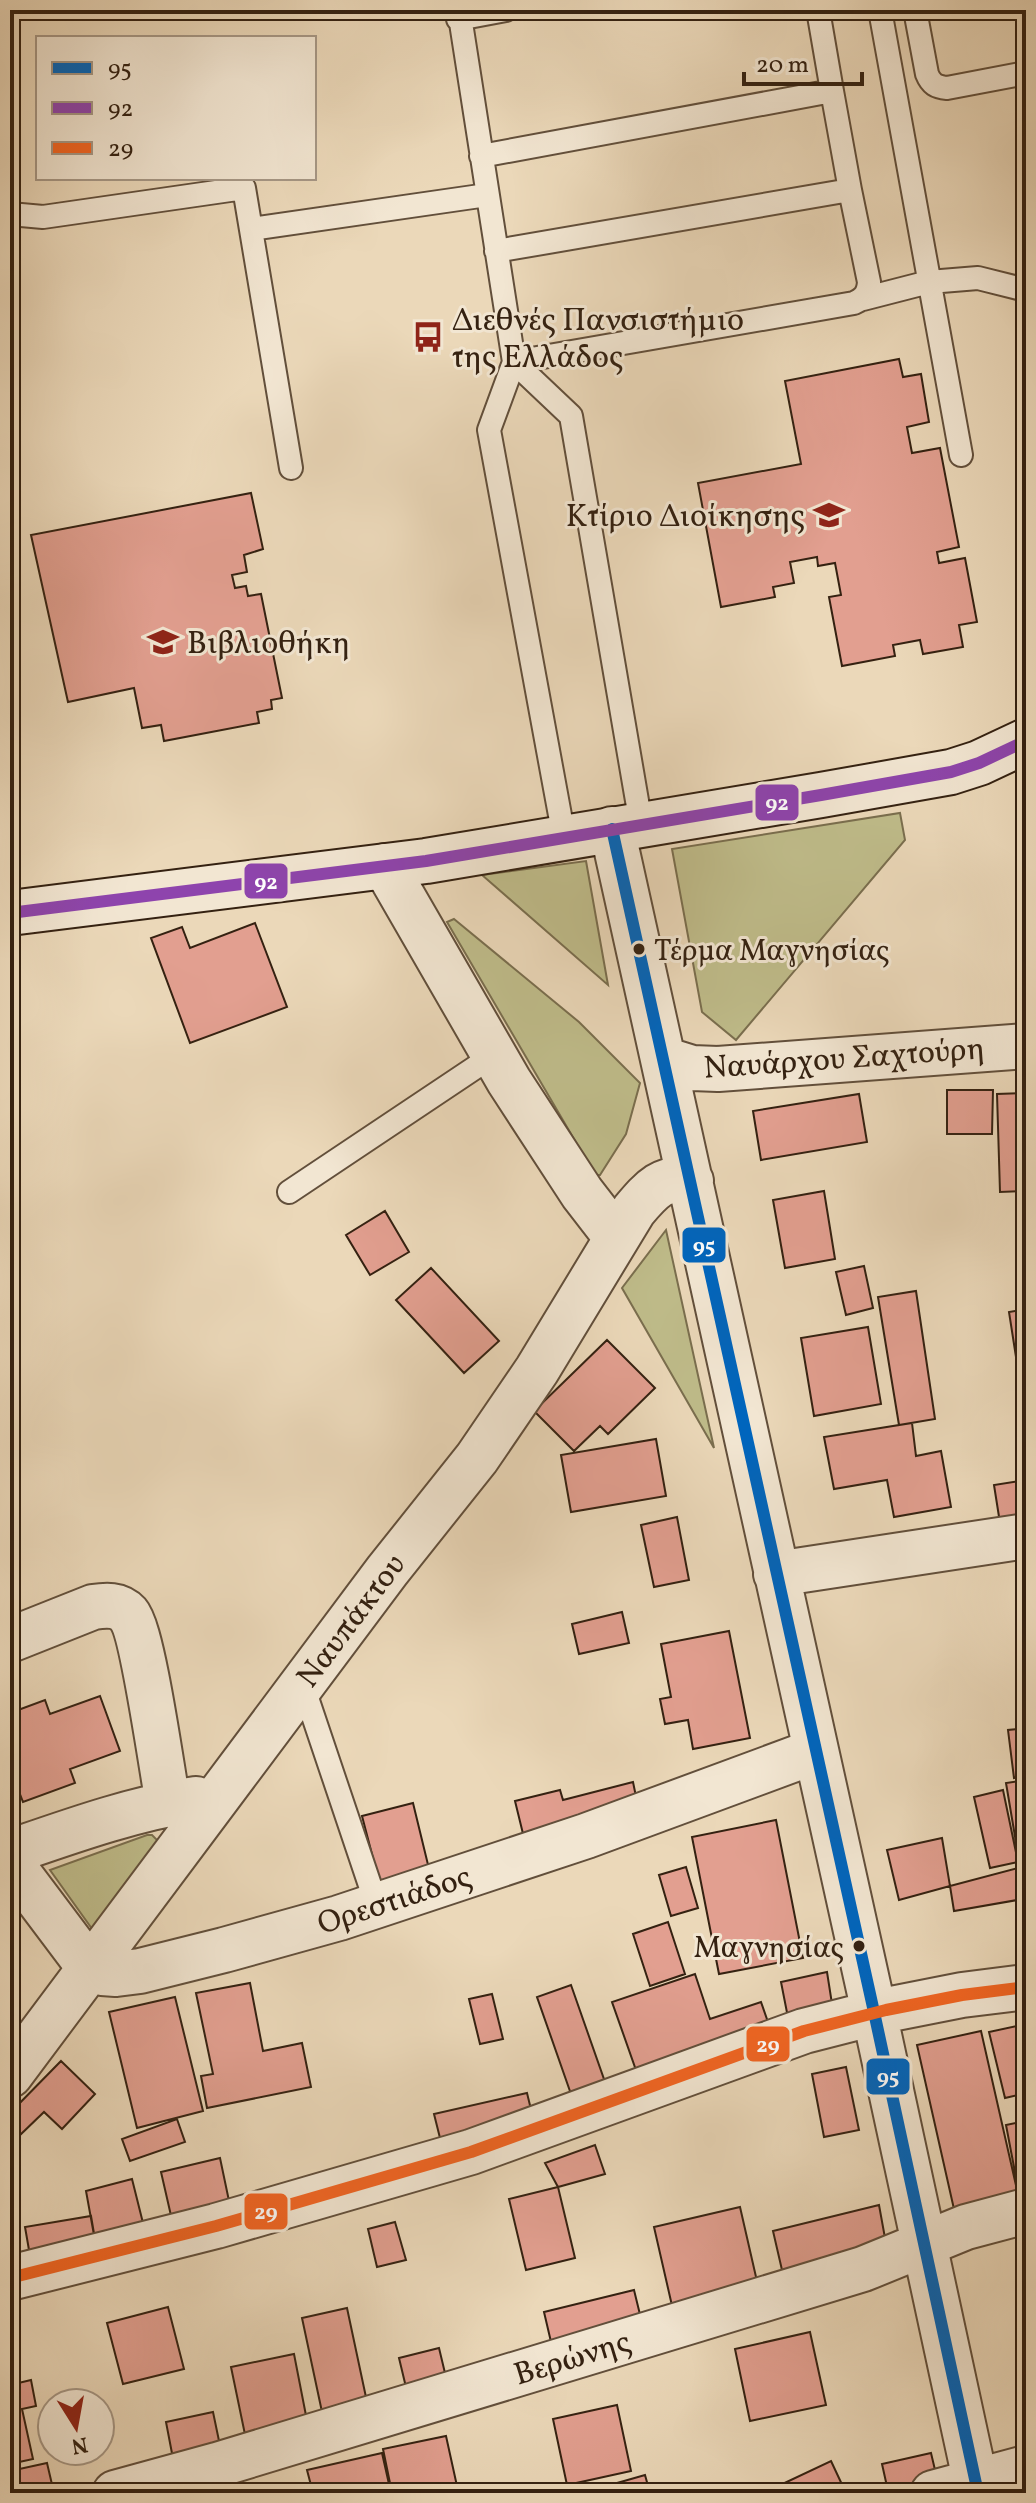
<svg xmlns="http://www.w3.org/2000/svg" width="1036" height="2503" viewBox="0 0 1036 2503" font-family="Vollkorn,serif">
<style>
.green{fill:#bfbc8a;stroke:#7a6e4e;stroke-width:2}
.building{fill:#e29f90;stroke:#342111;stroke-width:2}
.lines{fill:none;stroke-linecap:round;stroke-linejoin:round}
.lane-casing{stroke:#624f3b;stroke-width:26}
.street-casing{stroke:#624f3b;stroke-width:48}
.secondary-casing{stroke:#342111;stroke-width:48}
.lane{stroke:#f2e6d2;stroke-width:22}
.street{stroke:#f2e6d2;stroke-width:44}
.secondary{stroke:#f2e6d2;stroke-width:44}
.bus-1-casing{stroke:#f2e6d2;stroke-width:18}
.bus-2-casing{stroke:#f2e6d2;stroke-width:18}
.bus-3-casing{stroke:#f2e6d2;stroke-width:18}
.bus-1{stroke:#0065bd;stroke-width:12}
.bus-2{stroke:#8e44ad;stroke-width:12}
.bus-3{stroke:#f26522;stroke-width:12}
.bus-dot{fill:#342111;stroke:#f2e6d2;stroke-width:3}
.labels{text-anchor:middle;stroke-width:6;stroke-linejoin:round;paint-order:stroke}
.bus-label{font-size:30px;fill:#342111;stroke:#f2e6d2;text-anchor:start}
.poi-label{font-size:32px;fill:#342111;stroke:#f2e6d2;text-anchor:start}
.street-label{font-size:32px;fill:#342111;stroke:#f2e6d2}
.line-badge{stroke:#f2e6d2;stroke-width:3}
.badge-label{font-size:22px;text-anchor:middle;font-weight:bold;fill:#fff}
</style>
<rect width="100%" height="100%" fill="#ebd8b9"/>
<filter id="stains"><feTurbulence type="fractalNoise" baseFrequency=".0025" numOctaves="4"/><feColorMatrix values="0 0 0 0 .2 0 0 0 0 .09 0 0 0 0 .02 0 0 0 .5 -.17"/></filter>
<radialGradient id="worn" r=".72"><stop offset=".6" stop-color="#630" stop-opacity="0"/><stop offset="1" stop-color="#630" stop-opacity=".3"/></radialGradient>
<path class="green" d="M900,813L905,840L736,1040L702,1012L672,849Z
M586,861L608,985L482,875Z
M454,919L579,1022L640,1083L626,1134L600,1175H595L447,922Z
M666,1230L714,1448L622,1288Z
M147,1835H152L158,1841L95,1933L50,1870Z"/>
<path class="building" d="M899,359L903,377L921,374L929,422L907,427L912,453L940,448L959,547L937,552L939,563L965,558L977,622L959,625L963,647L923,654L920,640L893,645L895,656L842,666L829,597L841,595L835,563L818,566L817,557L790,562L794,583L773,587L775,597L721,607L698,483L801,464L785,381Z
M251,493L263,549L244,555L247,572L232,575L235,588L246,586L248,596L261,594L282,698L271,700L272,709L257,712L259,723L164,741L161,725L142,728L134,688L68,702L31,535Z
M255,923L287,1007L190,1043L151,938L182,927L190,948Z
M947,1090H993L992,1134H947Z
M1026,1093V1191L1000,1192L997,1094Z
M859,1094L867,1142L761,1160L753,1111Z
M824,1191L835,1259L785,1268L773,1200Z
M385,1211L409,1252L370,1275L346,1235Z
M864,1266L873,1308L846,1315L836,1272Z
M431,1268L499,1341L464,1373L396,1300Z
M916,1291L935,1419L899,1425L878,1297Z
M1026,1309V1355L1016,1357L1009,1312Z
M868,1327L881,1404L814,1416L801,1338Z
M607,1340L655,1388L608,1434L600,1426L574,1451L534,1411Z
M912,1423L916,1456L941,1451L951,1507L894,1517L887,1480L834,1489L824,1437Z
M656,1439L666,1496L571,1512L561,1455Z
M1026,1480V1519L1000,1523L994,1485Z
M677,1517L689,1580L654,1587L641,1525Z
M622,1612L629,1643L579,1654L572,1624Z
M729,1631L750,1738L693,1749L688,1720L665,1724L660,1699L671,1697L661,1644Z
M100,1696L120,1751L70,1769L75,1783L23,1802L10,1768V1755L14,1753L10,1743V1713L45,1700L50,1714Z
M1026,1728V1776L1014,1778L1008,1730Z
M1026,1780V1902L1006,1783Z
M633,1782L640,1816L526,1846L515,1801L560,1790L563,1800Z
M1003,1790L1018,1862L990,1868L974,1797Z
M413,1803L431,1877L381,1889L362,1816Z
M776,1820L803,1958L719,1974L692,1837Z
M942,1838L950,1886L899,1900L887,1850Z
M686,1867L698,1908L671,1916L659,1875Z
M1018,1868L1023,1899L954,1911L950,1886Z
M668,1922L685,1974L650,1986L633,1934Z
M827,1972L835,2023L791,2033L781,1982Z
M695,1974L710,2019L761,2002L769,2025L643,2090L612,2002Z
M250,1983L263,2051L302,2043L311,2087L207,2108L201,2076L213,2074L196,1993Z
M571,1985L612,2102L578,2114L537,1997Z
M492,1994L503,2039L480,2044L469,1999Z
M175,1997L203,2111L137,2128L109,2012Z
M1026,2024V2093L1005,2098L989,2032Z
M981,2031L1020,2203L956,2218L917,2045Z
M61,2061L95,2094L62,2129L44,2112L19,2136L10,2127V2113Z
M846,2067L859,2130L824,2137L812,2074Z
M527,2093L536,2130L445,2158L434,2114Z
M177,2119L185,2142L130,2161L122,2139Z
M1026,2121V2203L1021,2204L1006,2125Z
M595,2145L605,2174L558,2187L545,2163Z
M220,2158L233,2220L175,2233L161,2172Z
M132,2179L148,2243L98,2257L86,2191Z
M558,2187L575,2258L526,2270L509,2199Z
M879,2205L889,2260L785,2283L773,2231Z
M740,2207L759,2290L673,2310L654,2227Z
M91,2216L98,2257L33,2273L25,2227Z
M395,2222L406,2260L377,2267L368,2229Z
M634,2290L645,2335L555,2359L544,2312Z
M168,2307L184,2369L123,2384L107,2323Z
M347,2308L370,2416L325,2426L302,2318Z
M810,2332L826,2405L750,2421L735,2349Z
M439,2348L450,2394L410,2404L399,2358Z
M294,2354L310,2436L248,2449L231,2367Z
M31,2380L36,2406L22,2409L33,2459L10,2464V2385Z
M617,2405L631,2471L567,2485L553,2419Z
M213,2412L223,2460L175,2469L166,2422Z
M446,2436L457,2486L425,2493H392L383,2449Z
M382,2453L391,2493H313L307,2470Z
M931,2453L940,2491L933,2493H879L888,2491L882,2464Z
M831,2461L846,2493H779L776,2487Z
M47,2463L54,2493H10V2471Z
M645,2475L650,2493H582Z"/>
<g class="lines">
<defs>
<path id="lane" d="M459,10L514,362L489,430L564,837
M880,10L961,455
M915,10L927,74C931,84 936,87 947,88L1026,73
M458,19L506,10
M832,91L850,190
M481,156L832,91L818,10
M10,214L43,217L244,188L291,468
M251,229L487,195
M496,251L850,190L869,282C868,293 865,298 854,303L514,362
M863,299L929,282L978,278L1026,290
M514,362L571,416L641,824
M289,1192L494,1055
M302,1683L377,1906"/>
<path id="street" d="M612,829L874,2012L978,2493
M385,866L509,1081L582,1193L616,1237
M663,1059L692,1068L718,1069L1026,1046
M776,1574L1026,1536
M10,1640L93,1607C106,1605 119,1604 128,1614C143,1631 162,1772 168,1803
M10,1852C71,1831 132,1809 196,1799
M10,1862L89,1967L102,1973L116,1974L140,1971L224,1950L339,1918L586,1836L816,1751
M10,2075L387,1571L477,1458L537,1370L634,1210C650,1191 664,1174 691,1181
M10,2278L216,2226L471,2152L804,2031L886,2010L962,1995L1026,1987
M115,2493L217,2465L863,2269L966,2227L1026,2211
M933,2493L1026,2468"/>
<path id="secondary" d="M10,913L426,861L821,795L951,772L979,763L1026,741"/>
</defs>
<use href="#lane" class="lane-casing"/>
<use href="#street" class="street-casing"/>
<use href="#secondary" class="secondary-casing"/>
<use href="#lane" class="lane"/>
<use href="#street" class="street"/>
<use href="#secondary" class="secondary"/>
<defs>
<path id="bus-1" d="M612,829L874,2012L978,2493"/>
<path id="bus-2" d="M10,913L426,861L821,795L951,772L979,763L1026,741"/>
<path id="bus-3" d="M10,2278L216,2226L471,2152L804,2031L886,2010L962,1995L1026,1987"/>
</defs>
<use href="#bus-1" class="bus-1-casing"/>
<use href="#bus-2" class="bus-2-casing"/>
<use href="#bus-3" class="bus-3-casing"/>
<use href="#bus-1" class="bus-1"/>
<use href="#bus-2" class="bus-2"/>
<use href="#bus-3" class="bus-3"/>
</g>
<defs>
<symbol id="bus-bare" viewBox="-9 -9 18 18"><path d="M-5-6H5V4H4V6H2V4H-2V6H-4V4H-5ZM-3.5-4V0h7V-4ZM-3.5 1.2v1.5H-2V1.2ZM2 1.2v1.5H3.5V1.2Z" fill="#8f2418" stroke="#f2e6d2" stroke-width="2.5" paint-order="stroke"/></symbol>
<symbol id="university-bare" viewBox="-9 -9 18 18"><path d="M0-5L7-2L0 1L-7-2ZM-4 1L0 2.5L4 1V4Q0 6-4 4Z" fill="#8f2418" stroke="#f2e6d2" stroke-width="2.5" paint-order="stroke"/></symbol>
</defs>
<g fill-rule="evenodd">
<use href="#bus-bare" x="406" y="315" width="44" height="44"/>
<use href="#university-bare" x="807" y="493" width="44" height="44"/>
<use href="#university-bare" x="141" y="620" width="44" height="44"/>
</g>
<g class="bus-dot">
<circle cx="639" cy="949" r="7"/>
<circle cx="859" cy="1946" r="7"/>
</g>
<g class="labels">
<g class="bus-label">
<text x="654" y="960">Τέρμα Μαγνησίας</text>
<text x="844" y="1957" text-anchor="end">Μαγνησίας</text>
</g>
<g class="poi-label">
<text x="452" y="330">Διεθνές Πανσιστήμιο<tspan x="452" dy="37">της Ελλάδος</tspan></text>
<text x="805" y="526" text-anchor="end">Κτίριο Διοίκησης</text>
<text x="187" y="653">Βιβλιοθήκη</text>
</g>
<g class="street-label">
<text transform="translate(844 1057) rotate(-4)" y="11">Ναυάρχου Σαχτούρη</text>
<text transform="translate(350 1620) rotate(-53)" y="11">Ναυπάκτου</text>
<text transform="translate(394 1899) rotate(-18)" y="11">Ορεστιάδος</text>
<text transform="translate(572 2357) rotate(-17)" y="11">Βερώνης</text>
</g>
</g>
<g class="line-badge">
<rect x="754" y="783" width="46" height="39" rx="8" fill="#8e44ad"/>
<rect x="243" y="862" width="46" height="38" rx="8" fill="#8e44ad"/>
<rect x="681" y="1226" width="46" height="38" rx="8" fill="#0065bd"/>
<rect x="745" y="2025" width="46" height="38" rx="8" fill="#f26522"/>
<rect x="865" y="2057" width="46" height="39" rx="8" fill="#0065bd"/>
<rect x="243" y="2192" width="46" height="39" rx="8" fill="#f26522"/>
</g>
<g class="badge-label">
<text x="777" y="810">92</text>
<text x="266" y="889">92</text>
<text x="704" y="1253">95</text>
<text x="768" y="2052">29</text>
<text x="888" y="2084">95</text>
<text x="266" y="2219">29</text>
</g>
<rect width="1036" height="2503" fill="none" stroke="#ebd8b9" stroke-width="40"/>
<rect x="12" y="12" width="1012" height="2479" fill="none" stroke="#342111" stroke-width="4"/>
<rect x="20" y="20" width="996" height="2463" fill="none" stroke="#342111" stroke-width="2"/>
<rect x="36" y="36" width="280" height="144" fill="#f2e6d2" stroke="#a69785" stroke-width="2"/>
<rect x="52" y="62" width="40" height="12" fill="#0065bd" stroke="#a69785" stroke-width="2"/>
<text x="108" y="76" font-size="24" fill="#342111">95</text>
<rect x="52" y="102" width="40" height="12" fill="#8e44ad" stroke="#a69785" stroke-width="2"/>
<text x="108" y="116" font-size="24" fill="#342111">92</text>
<rect x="52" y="142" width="40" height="12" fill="#f26522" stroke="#a69785" stroke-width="2"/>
<text x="108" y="156" font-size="24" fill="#342111">29</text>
<g transform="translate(76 2427) rotate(169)"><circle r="38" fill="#f2e6d2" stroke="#a69785" stroke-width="2"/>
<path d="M0-6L14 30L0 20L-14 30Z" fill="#8f2418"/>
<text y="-12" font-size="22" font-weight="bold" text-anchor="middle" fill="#342111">N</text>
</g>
<path d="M744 72v12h118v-12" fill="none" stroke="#342111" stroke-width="4"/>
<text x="756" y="72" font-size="24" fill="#342111" stroke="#f2e6d2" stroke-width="6" paint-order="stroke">20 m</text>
<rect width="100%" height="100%" filter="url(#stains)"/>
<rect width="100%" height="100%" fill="url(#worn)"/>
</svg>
